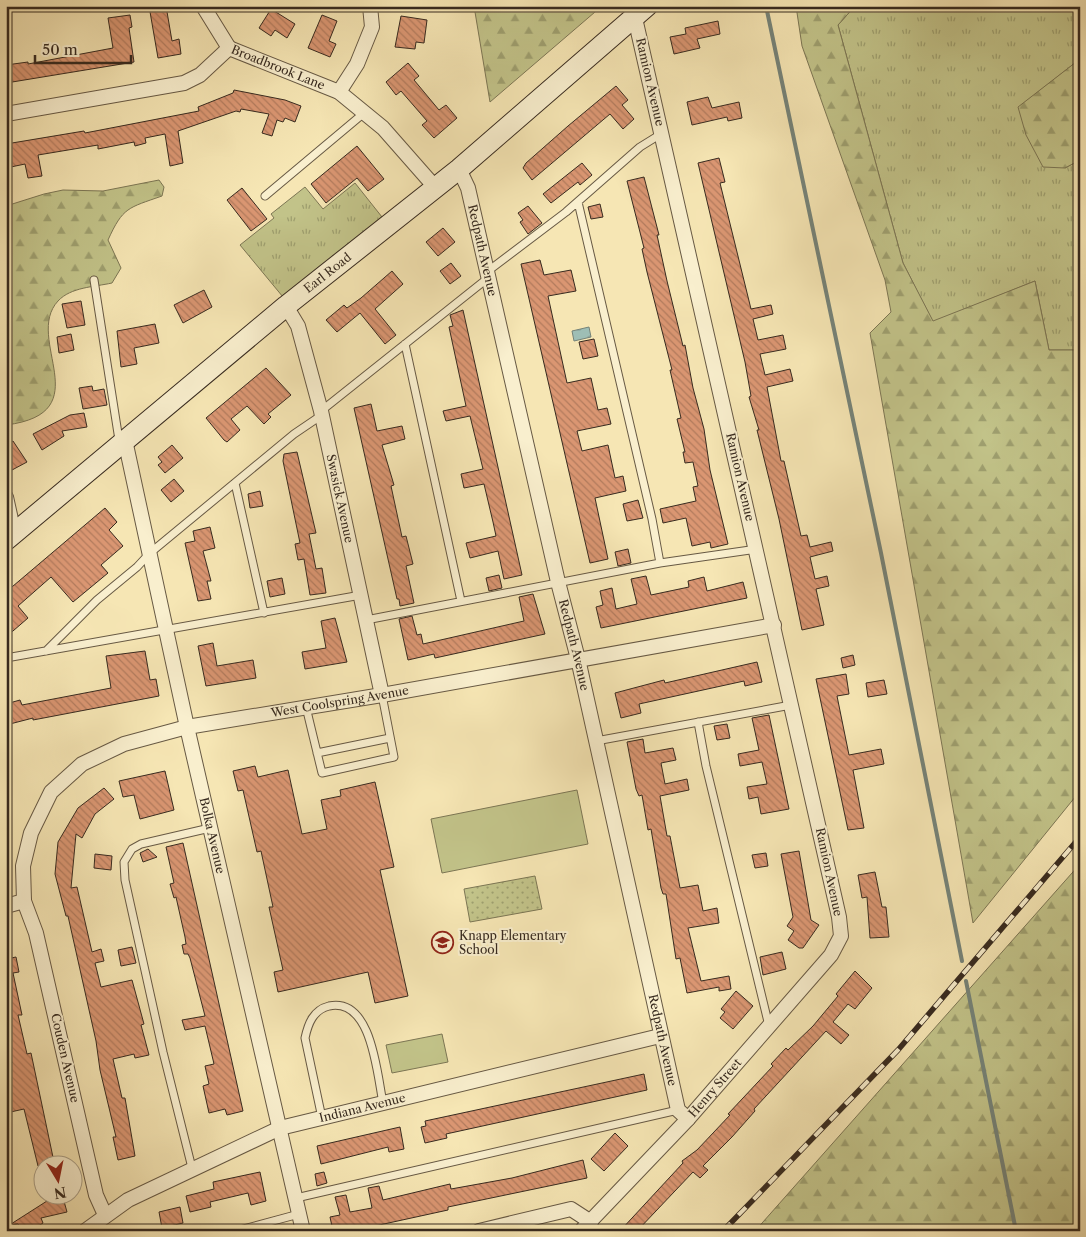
<svg xmlns="http://www.w3.org/2000/svg" width="1086" height="1237" viewBox="0 0 1086 1237" font-family="'Libre Caslon Text',serif">
<style>
.grass{fill:url(#grass-tufts);stroke:#7c7654}
.forest{fill:url(#forest-firs);stroke:#7c7654}
.park{fill:url(#park-dots);stroke:#7c7654}
.garden{fill:#c2c389;stroke:#7c7654}
.water{fill:url(#water-ripples);stroke:#758379}
.lines{fill:none;stroke-linecap:round;stroke-linejoin:round}
.stream{stroke:#758379;stroke-width:4}
.building{fill:url(#building-back-hatch);stroke:#372a1f}
.lane-casing{stroke:#675944;stroke-width:9}
.street-casing{stroke:#675944;stroke-width:16}
.secondary-casing{stroke:#372a1f;stroke-width:22}
.lane{stroke:#f9efce;stroke-width:7}
.street{stroke:#f9efce;stroke-width:14}
.secondary{stroke:#f9efce;stroke-width:20}
.rail-casing{stroke:#372a1f;stroke-width:5.5}
.rail{stroke:#f9efce;stroke-width:4;stroke-dasharray:11;stroke-linecap:butt}
.labels{text-anchor:middle;stroke-width:4;stroke-linejoin:round;paint-order:stroke}
.street-label{font-size:12px;fill:#372a1f;stroke:#f9efce}
.poi-label{font-size:12px;fill:#372a1f;stroke:#f9efce;text-anchor:start}
</style>
<defs>
<pattern id="grass-tufts" width="24" height="20" patternUnits="userSpaceOnUse" patternTransform="scale(1.25)"><rect width="24" height="20" fill="#c2c389"/><path d="M3 7l-1-3M5 7V3M7 7l1-3M15 17l-1-3M17 17v-4M19 17l1-3" fill="none" stroke="#9e9f6f"/></pattern>
<pattern id="forest-firs" width="22" height="20" patternUnits="userSpaceOnUse" patternTransform="scale(1.25)"><rect width="22" height="20" fill="#c2c389"/><path d="M5 1l3.5 6h-7zM16 11l3.5 6h-7z" fill="#9e9f6f"/></pattern>
<pattern id="park-dots" width="8" height="8" patternUnits="userSpaceOnUse" patternTransform="scale(1.25)"><rect width="8" height="8" fill="#c2c389"/><path d="M2 2h.1M6 6h.1" fill="none" stroke="#9e9f6f" stroke-width="1.8" stroke-linecap="round"/></pattern>
<pattern id="water-ripples" width="26" height="14" patternUnits="userSpaceOnUse" patternTransform="scale(1.25)"><rect width="26" height="14" fill="#9ebeb5"/><path d="M2 4q2-2 4 0t4 0M15 11q2-2 4 0t4 0" fill="none" stroke="#829b93"/></pattern>
<pattern id="building-back-hatch" width="6" height="6" patternUnits="userSpaceOnUse" patternTransform="scale(1.25)"><rect width="6" height="6" fill="#da9672"/><path d="M-1 5l2 2M0 0l6 6M5-1l2 2" fill="none" stroke="#b27b5d"/></pattern>
</defs>
<rect width="100%" height="100%" fill="#f6e6b4"/>
<filter id="stains"><feTurbulence type="fractalNoise" baseFrequency=".004" numOctaves="4"/><feColorMatrix values="0 0 0 0 .2 0 0 0 0 .09 0 0 0 0 .02 0 0 0 .5 -.17"/></filter>
<radialGradient id="worn" r=".72"><stop offset=".6" stop-color="#630" stop-opacity="0"/><stop offset="1" stop-color="#630" stop-opacity=".3"/></radialGradient>
<path class="grass" d="M855,6H1080V59L1019,107L1065,168L1080,160V350H1049L1035,281L933,322L903,263L838,25Z
M355,183L382,217L283,297L240,245L274,218L271,214L305,187L323,209Z"/>
<path class="forest" d="M474,6H602L490,102Z
M796,6H855L838,25L903,263L933,321L1035,281L1049,350H1080V791L973,923L870,333L891,312L885,280L802,46Z
M1080,59V160L1065,168L1043,167L1026,135L1018,107Z
M159,180L164,187L162,196C128,208 123,207 108,240L121,268L112,283C94,287 71,287 58,301C23,339 101,413 6,425V206L44,194L63,190L103,191Z
M1080,864V1230L755,1231Z"/>
<path class="park" d="M535,876L542,909L470,922L464,889Z"/>
<path class="garden" d="M577,790L588,844L442,873L431,819Z
M442,1034L448,1062L392,1073L386,1045Z"/>
<path class="water" d="M589,327L591,337L574,341L572,331Z"/>
<g class="lines">
<path class="stream" d="M766,6L881,553L962,961
M966,981L1016,1231"/>
</g>
<path class="building" d="M149,6H166L172,41L179,39L181,54L158,58Z
M271,9L295,24L287,38L275,30L271,36L259,28Z
M130,15L132,27L129,28L134,62L6,83V65L28,62V64L113,48L108,18Z
M322,15L337,21L329,41L336,44L330,57L308,48Z
M401,16L427,20L424,43L416,42L415,49L395,47Z
M718,21L720,34L697,39L700,48L674,54L670,37L686,34L685,28Z
M408,63L419,76L414,80L439,110L446,105L457,118L434,138L422,125L427,121L401,91L396,95L386,82Z
M616,86L628,100L622,105L634,119L623,129L610,114L532,180L523,168L526,163L568,126Z
M234,90L285,100L301,106L295,122L285,118L283,122L277,120L272,136L262,133L269,114L241,109L240,112L236,111L178,131L183,163L170,166L165,134L145,138L146,143L135,146L134,142L98,149V145L38,155L42,176L28,178L25,164L6,168V144L84,131L85,133L199,111L198,107L233,93Z
M708,97L712,108L739,102L742,118L728,121L727,117L692,125L687,102Z
M357,146L384,179L368,191L357,178L326,203L311,184Z
M719,158L725,182L720,183L751,309L771,305L773,314L753,319L758,340L783,335L786,349L760,354L765,375L790,369L793,381L767,387L781,461H784L801,536L807,535L810,547L831,542L833,551L810,557L815,579L827,576L829,586L816,589L824,625L802,630L779,519L757,430H759L749,397L751,396L745,362L698,163Z
M582,163L592,175L580,185L578,182L551,203L543,194Z
M644,177L659,235H657L667,281L683,346L685,345L693,388L704,429L710,470L728,544L711,548L710,542L692,546L686,518L663,523L660,509L696,501L693,487L698,486L693,462L685,463L683,452H685L677,419L681,418L670,370H672L647,272L642,249L644,248L627,181Z
M242,188L267,219L251,231L227,200Z
M600,204L603,217L591,219L588,207Z
M528,206L542,223L528,234L520,222L523,220L518,213Z
M443,228L455,242L438,256L426,242Z
M540,260L544,275L571,270L576,291L548,296L567,383L591,378L598,410L607,408L611,424L577,431L582,451L608,445L615,478L623,476L626,491L595,498L608,559L590,563L521,264Z
M451,263L461,276L450,284L440,271Z
M392,271L403,284L375,309L396,335L385,344L360,313L337,332L326,320L344,305L347,308L361,298Z
M204,290L212,307L183,323L174,305Z
M81,301L85,325L67,328L62,304Z
M463,310L522,575L504,579L498,551L470,558L466,543L496,536L493,522L484,484L464,488L461,474L483,469L470,416L446,421L443,411L466,406L449,327L453,326L450,315Z
M155,324L159,343L134,348L137,364L121,367L117,331Z
M71,334L74,350L59,353L57,337Z
M594,339L598,356L583,359L579,342Z
M266,368L291,395L268,414L271,417L264,424L247,406L231,419L240,430L227,442L224,440L206,418Z
M92,386L93,391L104,389L107,405L83,409L79,388Z
M371,404L377,431L402,426L405,439L382,445L394,485L391,486L402,537L406,536L413,564L406,566L414,603L400,606L399,599H397L354,408Z
M84,413L87,427L62,431L64,436L42,450L33,434L70,415Z
M13,441L27,462L12,470L6,462V445Z
M172,445L183,458L165,473L158,465L162,462L158,457Z
M297,452L316,533L309,534L316,569L322,568L326,593L310,595L304,559L298,560L295,544L300,543L283,461L284,454Z
M174,479L184,491L171,502L161,490Z
M260,491L263,506L250,508L248,494Z
M638,500L643,518L627,521L623,504Z
M105,508L117,522L109,530L123,546L101,565L108,573L73,602L51,577L18,606L28,618L6,637V592Z
M210,527L215,548L203,551L211,581H207L211,599L198,601L185,543L195,541L193,531Z
M628,549L631,563L618,566L615,552Z
M499,575L502,588L489,591L486,578Z
M646,576L651,595L689,587L688,581L704,577L707,591L743,582L747,598L601,628L596,607L603,605L600,591L612,588L616,609L637,604L631,579Z
M282,578L285,594L270,597L267,581Z
M533,594L545,634L435,658L434,654L408,660L399,619L412,616L417,635L421,634L423,644L524,621L519,597Z
M335,618L347,662L305,669L302,652L326,648L321,621Z
M213,643L217,666L253,660L256,678L206,686L198,646Z
M145,651L150,680L156,679L159,696L33,720V718L6,725V704L20,700L22,705L111,688L106,656Z
M853,655L855,665L843,668L841,658Z
M757,662L762,682L745,686L744,681L639,704L641,713L621,718L615,693L664,680L665,683Z
M846,674L849,694L837,696L849,755L881,749L884,764L853,770L864,828L848,830L816,679Z
M884,680L887,694L868,697L866,683Z
M769,715L789,809L761,814L758,797L749,799L747,787L767,784L762,762L740,766L738,754L759,750L752,718Z
M727,724L730,738L717,740L714,726Z
M643,739L645,753L673,748L676,760L661,763L665,784L687,779L689,790L660,796L667,836H670L680,888L698,885L703,911L717,908L719,923L688,928L701,981L729,976L731,989L719,991V987L687,993L680,958L676,959L666,894H663L661,888L651,829L648,830L642,795L639,796L636,789L627,742Z
M255,766L258,777L288,770L302,834L327,829L321,800L341,796L340,790L375,782L394,867L380,870L408,996L375,1003L368,972L278,992L274,972L283,970L269,907H273L261,851L257,852L243,790L238,791L233,771Z
M165,771L174,810L140,819L134,795L123,797L119,781Z
M104,788L114,799L95,814L82,838L76,834L71,888L77,887L92,952L101,949L104,961L95,963L101,987L132,980L144,1024L141,1025L149,1055L135,1058L134,1054L113,1059L122,1098H125L135,1156L118,1160L113,1137H116L100,1070L96,1041L68,916H66L55,874L58,842L78,808Z
M183,843L243,1111L227,1115L225,1109L209,1113L203,1086L209,1084L205,1066L214,1064L205,1026L185,1030L182,1020L205,1016L190,958L188,954H184L182,945L186,944L185,937L176,897L174,898L170,884L174,883L166,847Z
M148,849L157,857L143,862L140,853Z
M799,851L811,920L819,925L803,948H799L788,940L794,931L787,926L793,917L781,854Z
M766,853L768,866L755,868L752,855Z
M95,854L112,856L111,870L94,868Z
M875,872L882,907H886L889,937L870,938L867,897L862,898L858,875Z
M132,947L136,963L121,966L118,950Z
M782,952L786,969L763,975L760,957Z
M16,957L19,972L13,973L22,1015H18L27,1054L31,1053L54,1162L38,1166L24,1109L6,1113V1064L12,1063L6,1039V959Z
M855,971L872,988L855,1009L848,1004L833,1022L849,1035L841,1044L826,1031L754,1109L755,1111L732,1137L703,1166L708,1170L700,1178L693,1172L637,1231H620L683,1163L682,1161L697,1150L730,1115L728,1114L773,1066L771,1064L786,1048L788,1050L813,1026L838,996L836,994Z
M736,991L753,1006L733,1029L720,1018L725,1012L721,1009Z
M644,1074L647,1090L446,1134L447,1138L425,1143L421,1127L426,1126L425,1121Z
M400,1127L404,1149L389,1152L388,1147L321,1164L317,1146Z
M615,1133L628,1146L604,1171L591,1159Z
M583,1160L587,1178L448,1207V1210L361,1229L333,1231L330,1217L340,1215L335,1197L346,1195L350,1212L372,1208L368,1188L379,1186L383,1200L450,1184L451,1189L512,1178Z
M260,1172L266,1201L251,1205L248,1193L210,1202L211,1207L190,1212L186,1196L214,1189L213,1182Z
M324,1172L327,1183L317,1186L315,1174Z
M45,1194H62L67,1212L41,1218L43,1223L31,1231H23L18,1224L12,1225L11,1224L47,1201Z
M180,1207L183,1223L162,1228L159,1212Z"/>
<g class="lines">
<defs>
<path id="lane" d="M265,196L364,113
M488,271L566,212L640,147L661,134
M94,280L119,440
M405,344L461,601
M321,411L488,278
M235,483L264,613
M660,563L757,549
M366,620L660,563L652,519L578,202
M46,651L97,600L137,567L150,553L294,434L322,415
M6,658L361,595
M306,707L322,773L394,757L382,695
M698,722L706,766L769,1026
M596,741L791,705
M317,753L390,738
M322,1118L305,1038C308,1024 313,1010 329,1006C372,997 377,1074 383,1103
M192,1168L163,1052L125,880L124,862L132,849L141,844L210,828
M296,1198L678,1110
M236,1231L299,1214"/>
<g id="street">
<path d="M203,6L229,48"/>
<path d="M339,92L357,64L372,27L370,6"/>
<path id="s1" d="M6,114L184,83L200,75L229,48L339,92L383,128L434,186"/>
<path id="s2" d="M459,169L468,188L558,582L578,659L678,1110L688,1119"/>
<path id="s3" d="M286,306L298,326L321,411L382,695"/>
<path id="s4" d="M125,440L187,727L303,1231"/>
<path d="M6,497L14,533"/>
<path d="M6,906L24,901"/>
<path id="s5" d="M105,1215L96,1195L36,933L24,901L23,866L31,833L51,792L82,764L124,744L187,727L382,695L774,625"/>
<path id="s6" d="M85,1231L128,1200L280,1128L660,1036"/>
<path d="M479,1231L571,1209L591,1222"/>
<path id="s7" d="M581,1231L688,1119L831,955L841,936L839,917L635,18"/>
</g>
<g id="secondary">
<path id="s8" d="M6,540L286,306L459,169L647,6"/>
</g>
</defs>
<use href="#lane" class="lane-casing"/>
<use href="#street" class="street-casing"/>
<use href="#secondary" class="secondary-casing"/>
<use href="#lane" class="lane"/>
<use href="#street" class="street"/>
<use href="#secondary" class="secondary"/>
<defs>
<path id="rail" d="M723,1231L898,1050L1080,837"/>
</defs>
<use href="#rail" class="rail-casing"/>
<use href="#rail" class="rail"/>
</g>
<defs>
<symbol id="school-ring" viewBox="-11 -11 22 22"><circle r="9.5" fill="#f9efce" stroke="#8f2418" stroke-width="1.5"/><path d="M0-5L7-2L0 1L-7-2ZM-4 1L0 2.5L4 1V4Q0 6-4 4Z" fill="#8f2418"/></symbol>
</defs>
<g fill-rule="evenodd">
<use href="#school-ring" x="430" y="930" width="25" height="25"/>
</g>
<g class="labels">
<g class="street-label">
<text dy="4" stroke="none"><textPath href="#s1" startOffset="291">Broadbrook Lane</textPath></text>
<text transform="translate(650 82) rotate(77)" y="4">Ramion Avenue</text>
<text dy="4" stroke="none"><textPath href="#s2" startOffset="85">Redpath Avenue</textPath></text>
<text dy="4" stroke="none"><textPath href="#s8" startOffset="418">Earl Road</textPath></text>
<text transform="translate(740 477) rotate(77)" y="4">Ramion Avenue</text>
<text dy="4" stroke="none"><textPath href="#s3" startOffset="201">Swasick Avenue</textPath></text>
<text dy="4" stroke="none"><textPath href="#s2" startOffset="490">Redpath Avenue</textPath></text>
<text dy="4" stroke="none"><textPath href="#s5" startOffset="748">West Coolspring Avenue</textPath></text>
<text dy="4" stroke="none"><textPath href="#s4" startOffset="405">Bolka Avenue</textPath></text>
<text transform="translate(829 872) rotate(78)" y="4">Ramion Avenue</text>
<text dy="4" stroke="none"><textPath href="#s2" startOffset="895">Redpath Avenue</textPath></text>
<text transform="translate(65 1058) rotate(77)" y="4">Couden Avenue</text>
<text dy="4" stroke="none"><textPath href="#s7" startOffset="196">Henry Street</textPath></text>
<text dy="4" stroke="none"><textPath href="#s6" startOffset="306">Indiana Avenue</textPath></text>
</g>
<g class="poi-label">
<text x="459" y="940">Knapp Elementary<tspan x="459" dy="14">School</tspan></text>
</g>
</g>
<rect width="1086" height="1237" fill="none" stroke="#f6e6b4" stroke-width="25"/>
<rect x="8" y="8" width="1071" height="1222" fill="none" stroke="#372a1f" stroke-width="2.5"/>
<rect x="12" y="12" width="1061" height="1212" fill="none" stroke="#372a1f"/>
<g transform="translate(58 1180) rotate(170)"><circle r="24" fill="#f9efce" stroke="#aba088"/>
<path d="M0-4L9 19L0 12L-9 19Z" fill="#8f2418"/>
<text y="-8" font-size="14" font-weight="bold" text-anchor="middle" fill="#372a1f">N</text>
</g>
<path d="M35 55v8h96v-8" fill="none" stroke="#372a1f" stroke-width="2.5"/>
<text x="42" y="55" font-size="15" fill="#372a1f" stroke="#f9efce" stroke-width="4" paint-order="stroke">50 m</text>
<rect width="100%" height="100%" filter="url(#stains)"/>
<rect width="100%" height="100%" fill="url(#worn)"/>
</svg>
